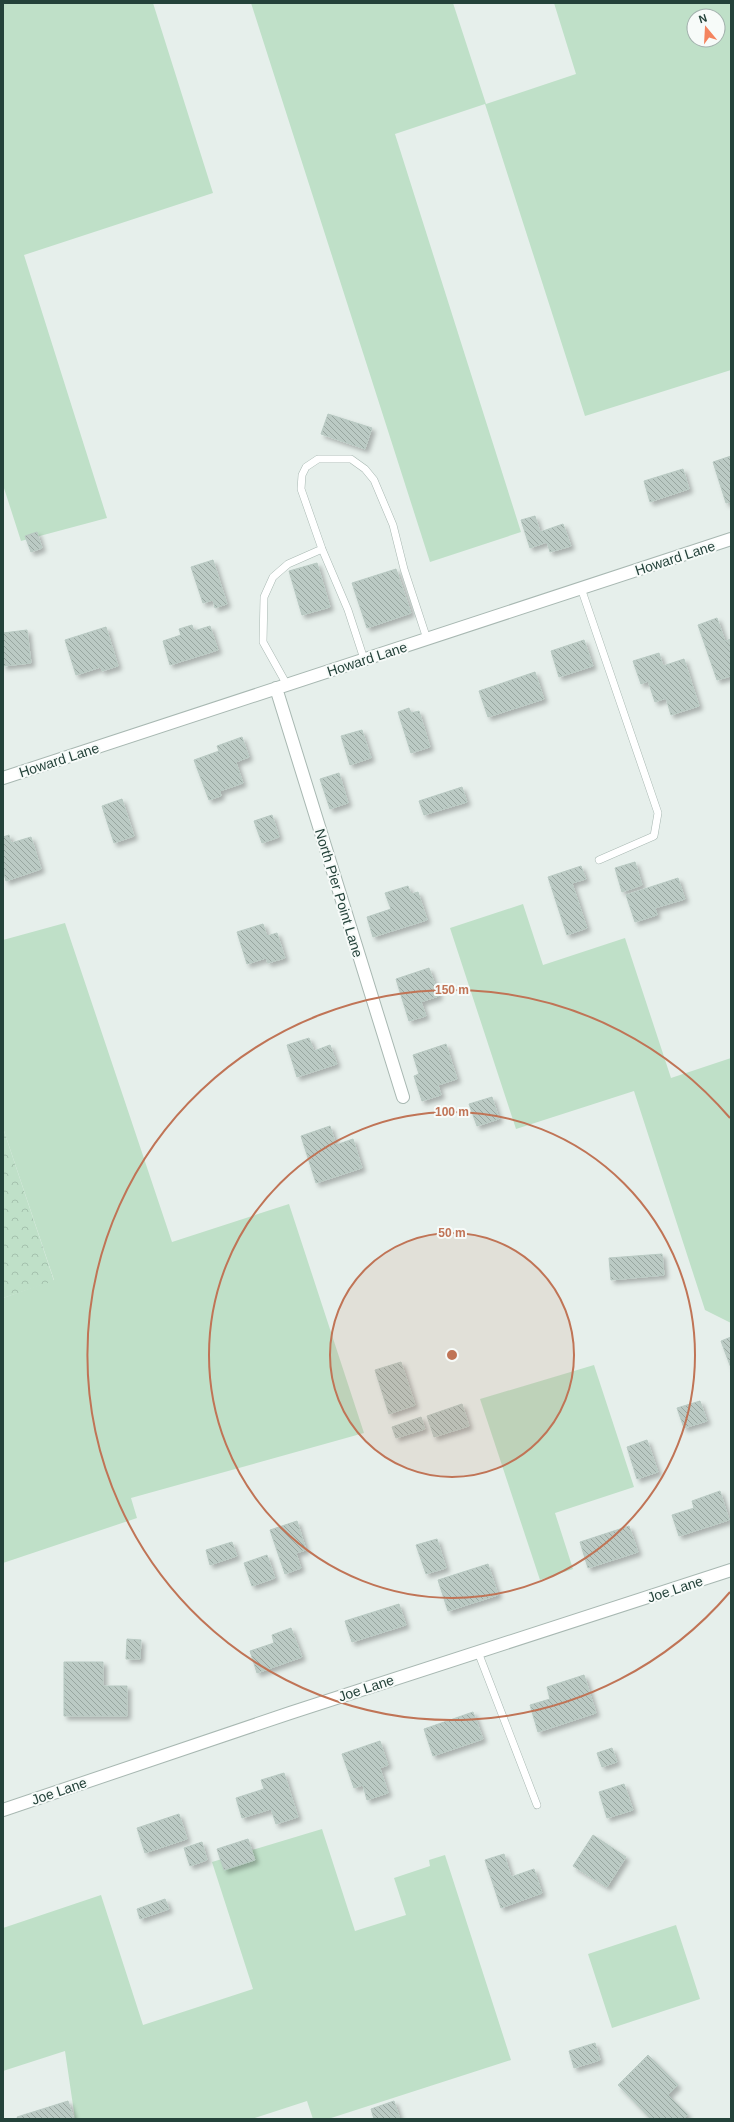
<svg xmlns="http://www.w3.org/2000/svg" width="734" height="2122" viewBox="0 0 734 2122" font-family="Arial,sans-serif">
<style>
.green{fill:#bfe0c8;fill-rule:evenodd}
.forest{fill:url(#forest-crowns)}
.building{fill:url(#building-back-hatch);stroke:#b8c9c2;filter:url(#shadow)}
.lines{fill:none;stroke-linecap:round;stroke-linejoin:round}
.service-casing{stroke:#a8b8b2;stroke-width:8}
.minor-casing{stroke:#a8b8b2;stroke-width:14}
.service{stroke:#fff;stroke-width:7}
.minor{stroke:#fff;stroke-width:12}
.ring{fill:none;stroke:#c07456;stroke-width:2}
.labels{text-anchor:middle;stroke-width:4;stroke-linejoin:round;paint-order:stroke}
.street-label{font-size:14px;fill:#24423a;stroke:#f7fbf9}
.centre{fill:#c07456;stroke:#f7fbf9;stroke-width:2}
.ring-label{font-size:12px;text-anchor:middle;font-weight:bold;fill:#c07456;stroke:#f7fbf9;stroke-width:4;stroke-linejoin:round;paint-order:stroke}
</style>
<defs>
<pattern id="forest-crowns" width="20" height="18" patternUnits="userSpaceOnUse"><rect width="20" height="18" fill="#bfe0c8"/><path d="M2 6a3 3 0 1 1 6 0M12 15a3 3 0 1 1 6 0" fill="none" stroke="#a4c1ad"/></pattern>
<pattern id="building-back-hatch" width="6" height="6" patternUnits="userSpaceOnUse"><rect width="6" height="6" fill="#bbcac4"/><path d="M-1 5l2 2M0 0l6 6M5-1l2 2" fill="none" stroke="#98a6a0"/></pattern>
<filter id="shadow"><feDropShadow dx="3.5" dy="3.5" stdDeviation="2" flood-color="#0004"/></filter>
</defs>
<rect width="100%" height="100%" fill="#e6efeb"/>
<path class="green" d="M3,3H153L213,193L24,255L107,518L21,541L3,485Z
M251,3H453L486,104L576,74L554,3H731V370L585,416L485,104L395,134L521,532L430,562ZM694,16H718V40H694Z
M523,904L543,965L625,938L671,1078L731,1058V1323L705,1310L634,1091L516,1129L450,928Z
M65,923L172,1242L289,1204L364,1433L131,1498L137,1518L3,1563V1298L54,1280L3,1128V940Z
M594,1365L634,1487L555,1513L573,1569L540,1580L480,1399Z
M322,1829L355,1931L406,1915L394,1878L430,1866L429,1860L445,1855L511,2060L328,2119H313L307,2101L252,2119H75L65,2051L3,2071V1928L101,1895L143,2025L253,1989L212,1862Z
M676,1925L700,1999L612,2028L588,1954Z"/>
<path class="forest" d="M3,1128L54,1281L3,1298Z"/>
<path class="building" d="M328,414L372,428L365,449L321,434Z
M731,456V502L726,503L713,462Z
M683,469L689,489L650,502L644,481Z
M535,516L540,532L563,524L571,546L550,552L547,542L530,548L521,520Z
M37,532L42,548L31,552L25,536Z
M213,560L227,604L215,608L213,600L203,603L191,567Z
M317,563L330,607L302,615L289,571Z
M396,569L411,613L367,628L352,583Z
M717,618L725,641L731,639V676L717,680L698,625Z
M192,625L194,631L210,626L218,650L170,665L163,641L181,635L179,629Z
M106,627L118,666L102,671L101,667L76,675L65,640Z
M27,630L31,663L3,666V633Z
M584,640L593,666L559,677L551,651Z
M659,653L663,666L684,659L699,706L671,715L666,698L655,702L648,681L641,684L633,661Z
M535,672L544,699L488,717L479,691Z
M409,708L411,713L419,711L430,747L411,753L398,712Z
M362,730L371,758L350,765L341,736Z
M242,737L249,757L236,762L243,783L220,791L221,796L209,800L194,760L219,751L217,746Z
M339,773L348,803L330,809L320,779Z
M462,787L467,802L424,815L419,801Z
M122,799L134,836L114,843L102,806Z
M272,815L279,837L262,843L254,821Z
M9,835L11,843L31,837L41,869L6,881L3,870V837Z
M635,862L642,885L622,892L615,868Z
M581,866L586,879L572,883L587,928L567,935L548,877Z
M678,878L685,899L655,908L657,915L635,922L626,895Z
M408,886L411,894L418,892L427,920L373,937L367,917L391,909L385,893Z
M263,924L267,936L277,933L285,958L268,963L266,958L247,964L237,932Z
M429,968L439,996L421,1002L426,1016L409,1021L396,979Z
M309,1038L314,1051L330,1045L337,1064L297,1077L287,1045Z
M446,1044L457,1079L438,1085L441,1095L422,1101L414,1076L419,1074L413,1055Z
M492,1097L499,1119L477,1126L469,1104Z
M330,1126L336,1145L353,1139L362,1168L316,1183L301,1136Z
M662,1254L664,1275L611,1280L609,1258Z
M731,1337V1368L721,1341Z
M401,1362L415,1405L389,1414L375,1370Z
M700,1401L707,1421L684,1428L677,1408Z
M462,1404L469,1426L434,1437L427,1416Z
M421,1417L425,1429L396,1438L392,1427Z
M647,1440L658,1472L637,1479L627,1447Z
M720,1491L729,1520L679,1536L672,1515L694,1508L692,1501Z
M297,1521L306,1550L296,1553L301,1568L285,1574L270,1530Z
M629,1526L638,1552L588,1568L580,1542Z
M437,1539L446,1568L426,1574L416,1545Z
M232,1542L237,1556L210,1565L206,1550Z
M267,1555L275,1578L252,1586L244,1563Z
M488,1564L498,1595L448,1611L438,1580Z
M399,1604L406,1625L352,1642L345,1621Z
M291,1628L302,1657L257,1673L250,1651L274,1643L272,1635Z
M127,1639L141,1640L140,1659H126Z
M64,1662H103V1686H127V1716H64Z
M584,1675L596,1713L538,1732L530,1705L550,1699L547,1687Z
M473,1712L483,1739L433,1756L424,1729Z
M380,1741L388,1765L380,1768L388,1793L367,1800L363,1785L354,1788L342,1754Z
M612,1748L617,1762L602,1767L597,1753Z
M284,1773L298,1817L276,1824L271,1809L242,1818L236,1798L264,1789L261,1780Z
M624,1784L633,1810L607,1818L599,1792Z
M179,1814L187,1839L145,1853L137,1828Z
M593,1835L626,1857L607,1887L573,1866Z
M248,1839L255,1860L224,1870L217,1849Z
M202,1842L207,1860L190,1866L184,1848Z
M504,1854L511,1877L534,1869L542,1893L501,1908L485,1860Z
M165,1899L169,1909L140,1919L137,1909Z
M595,2043L600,2060L574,2068L569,2051Z
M648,2055L678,2085L668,2095L688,2115L684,2119H651L618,2085Z
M68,2101L74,2119H18L17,2117Z
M394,2101L400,2119H374L371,2109Z"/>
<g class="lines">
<defs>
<path id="service" d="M581,588L658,813L654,836L599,860
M364,659L348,610L322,549L301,489L302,475L306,467L318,459H351L365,469L374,480L393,525L404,569L427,639
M287,685L263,642L264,597L273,577L288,564L322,549
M478,1652L537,1805"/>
<path id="minor" d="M276,688L403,1097
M3,778L731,539
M3,1810L290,1713L731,1570"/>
</defs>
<use href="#service" class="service-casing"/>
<use href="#minor" class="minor-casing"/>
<use href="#service" class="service"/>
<use href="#minor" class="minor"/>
</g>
<circle cx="452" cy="1355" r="122" fill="#c07456" fill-opacity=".12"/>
<g class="ring">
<circle cx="452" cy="1355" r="122"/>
<circle cx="452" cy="1355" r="243"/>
<path d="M730 1592A365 365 0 1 1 730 1118"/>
</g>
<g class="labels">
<g class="street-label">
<text transform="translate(675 558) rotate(-18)" y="5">Howard Lane</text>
<text transform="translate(367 659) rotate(-18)" y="5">Howard Lane</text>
<text transform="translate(59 760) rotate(-18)" y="5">Howard Lane</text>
<text transform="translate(339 893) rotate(73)" y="5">North Pier Point Lane</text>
<text transform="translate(675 1589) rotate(-18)" y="5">Joe Lane</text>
<text transform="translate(366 1688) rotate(-18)" y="5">Joe Lane</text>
<text transform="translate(59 1791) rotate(-19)" y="5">Joe Lane</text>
</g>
</g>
<circle cx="452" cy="1355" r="6" class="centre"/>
<g class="ring-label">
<text x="452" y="994">150 m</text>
<text x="452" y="1116">100 m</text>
<text x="452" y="1237">50 m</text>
</g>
<rect width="734" height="2122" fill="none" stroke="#24423a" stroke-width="8"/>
<g transform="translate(706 28) rotate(342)"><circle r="19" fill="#f7fbf9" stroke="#a3b1ad"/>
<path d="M0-3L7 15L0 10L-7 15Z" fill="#f4845f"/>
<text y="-6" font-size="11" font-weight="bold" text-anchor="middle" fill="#24423a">N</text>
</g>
</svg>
